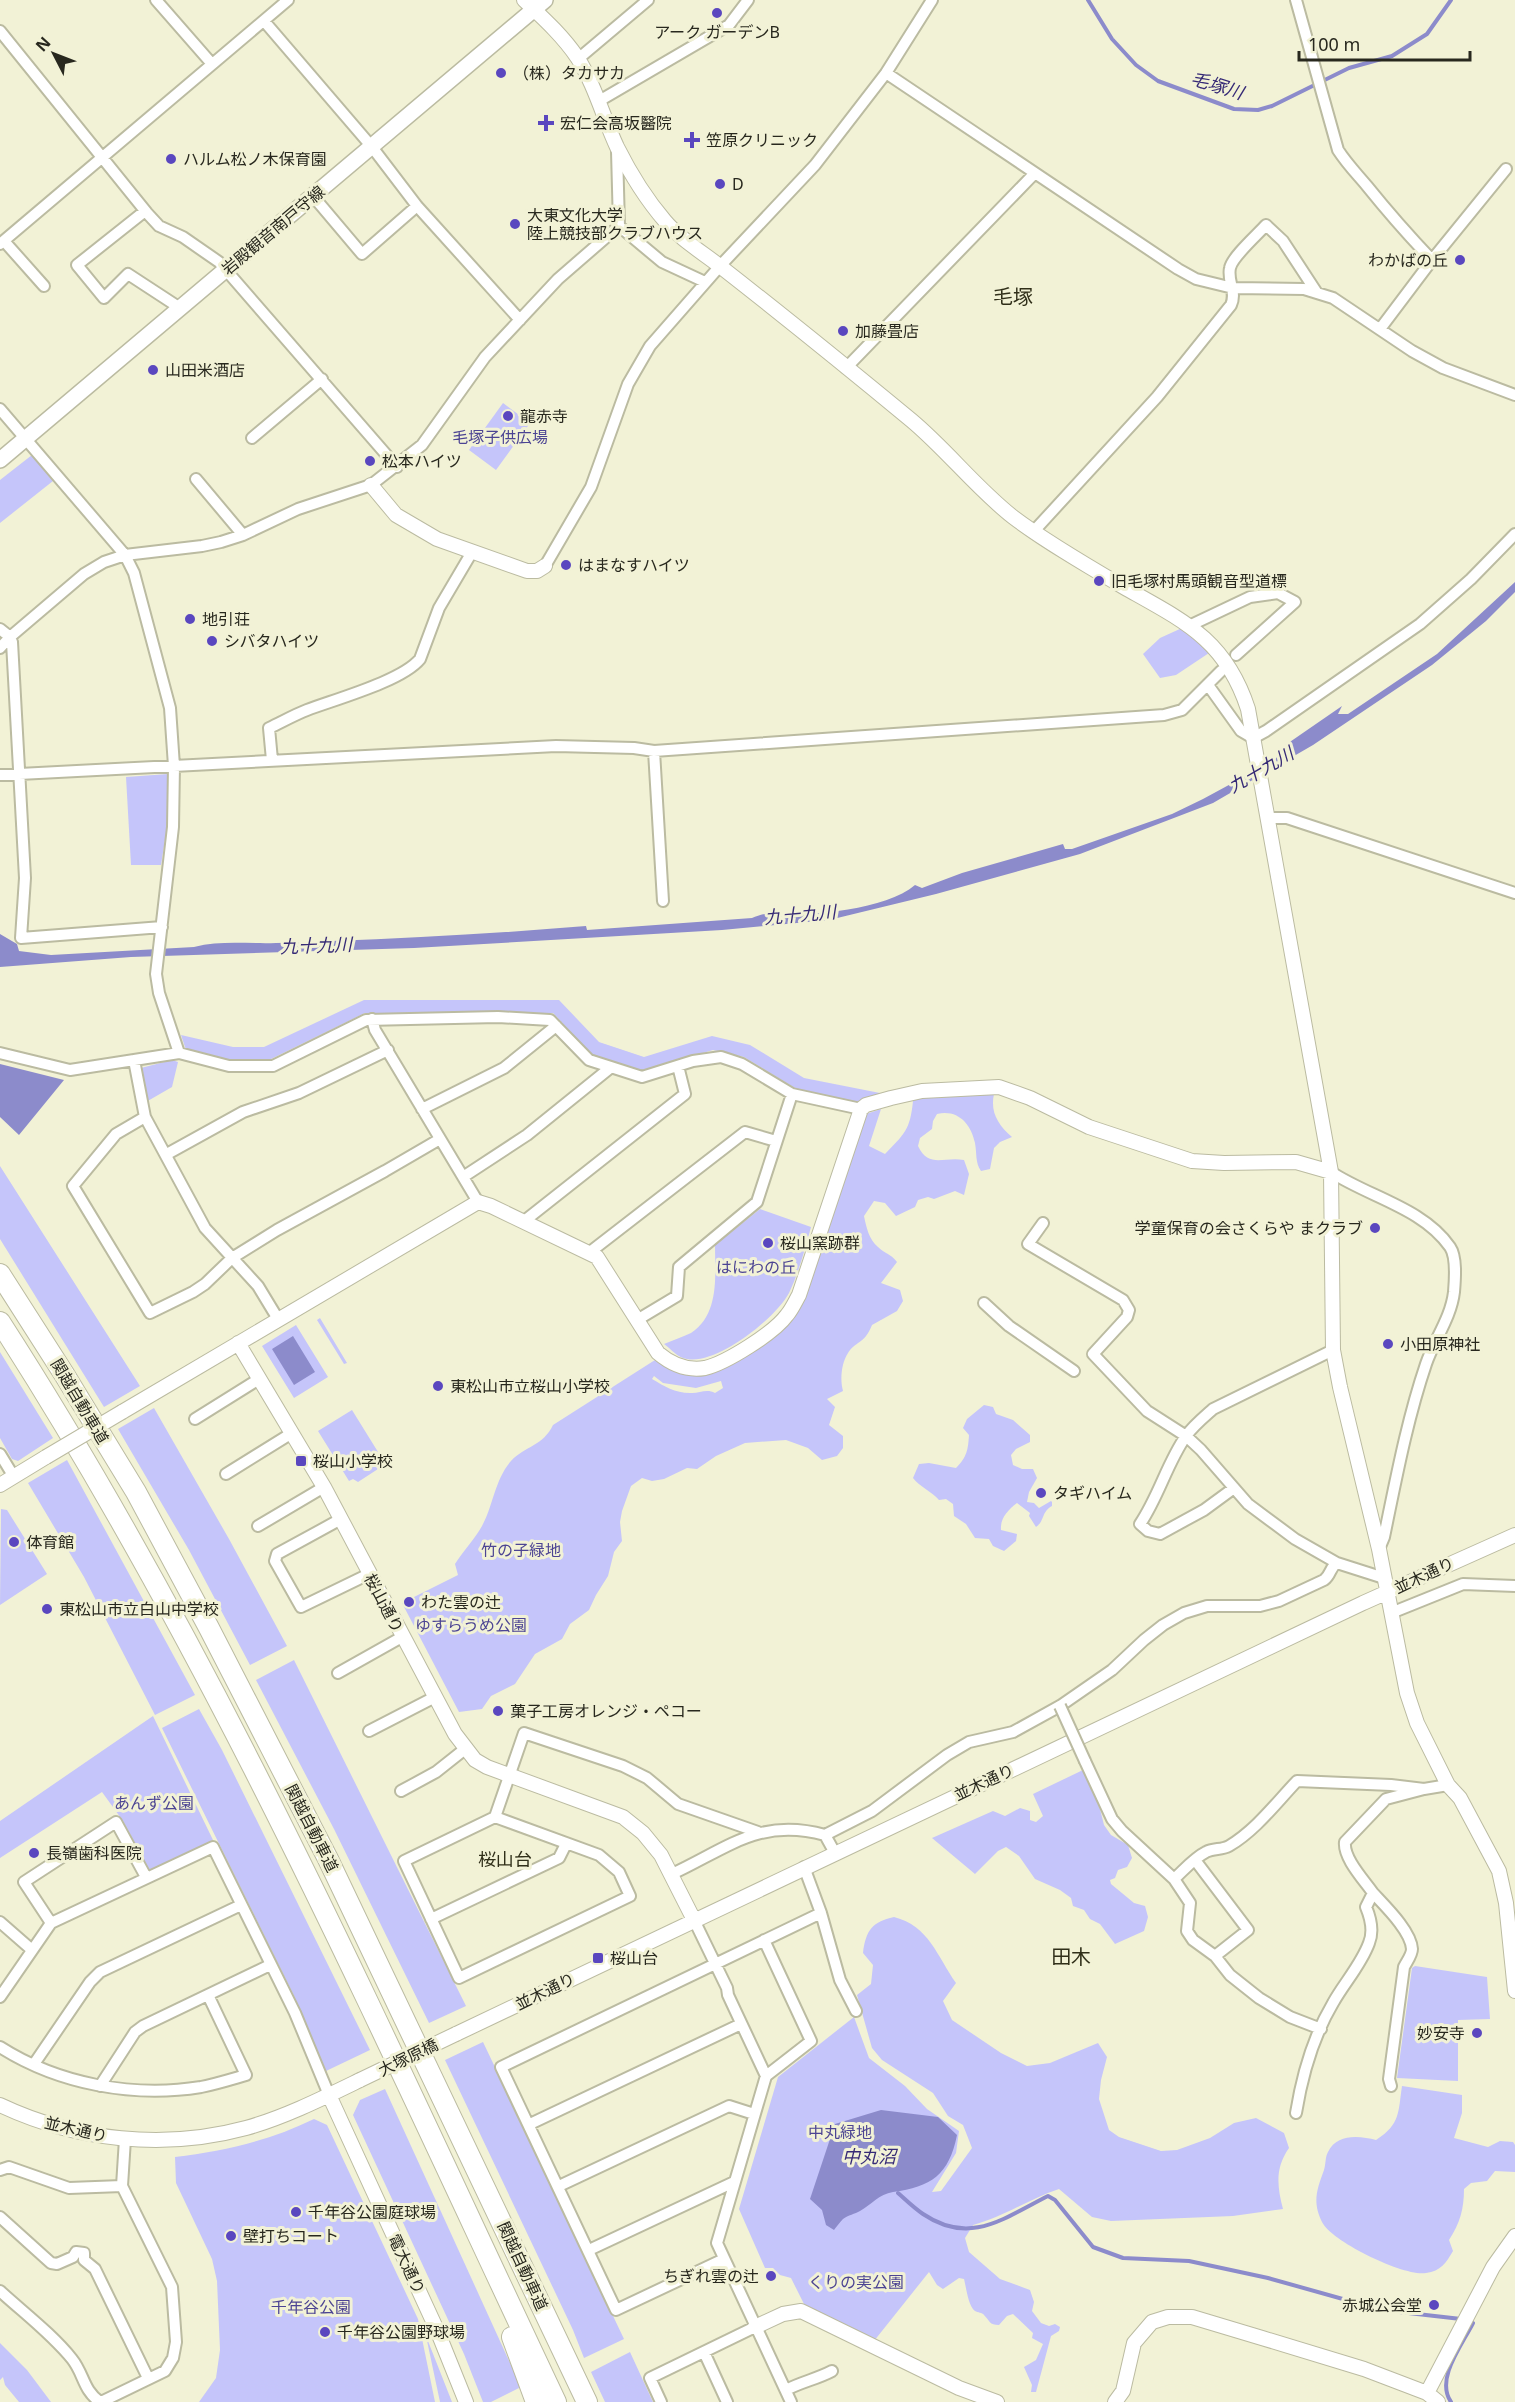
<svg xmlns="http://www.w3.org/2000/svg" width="1515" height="2402" viewBox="0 0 1515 2402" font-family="'Noto Sans','Noto Sans JP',sans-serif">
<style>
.green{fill:#c5c5fa;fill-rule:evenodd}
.water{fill:#8c8bcb}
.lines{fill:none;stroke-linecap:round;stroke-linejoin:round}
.stream{stroke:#8c8bcb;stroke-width:4}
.minor-casing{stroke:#bbbba1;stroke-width:14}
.tertiary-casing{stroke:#bbbba1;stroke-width:16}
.secondary-casing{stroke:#bbbba1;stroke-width:18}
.motorway-casing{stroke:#bbbba1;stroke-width:22}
.minor{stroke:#fff;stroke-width:10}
.tertiary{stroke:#fff;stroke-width:14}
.secondary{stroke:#fff;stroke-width:15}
.motorway{stroke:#fff;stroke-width:20}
.minor-bridge-casing{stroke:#bbbba1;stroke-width:14;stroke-linecap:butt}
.tertiary-bridge-casing{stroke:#bbbba1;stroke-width:16;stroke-linecap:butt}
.minor-bridge{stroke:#fff;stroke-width:10}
.tertiary-bridge{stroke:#fff;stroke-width:14}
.poi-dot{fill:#5a47bf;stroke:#f2f2d6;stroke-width:2}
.labels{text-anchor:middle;stroke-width:6;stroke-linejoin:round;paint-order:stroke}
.poi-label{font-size:16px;fill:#28281e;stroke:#f2f2d6;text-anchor:start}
.street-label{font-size:16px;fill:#28281e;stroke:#f2f2d6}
.park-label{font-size:16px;fill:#4c4493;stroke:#f2f2d6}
.water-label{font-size:18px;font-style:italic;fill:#362a76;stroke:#f2f2d6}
.neighbourhood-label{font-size:18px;fill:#302f19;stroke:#f2f2d6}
.quarter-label{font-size:20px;fill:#302f19;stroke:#f2f2d6}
</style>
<rect width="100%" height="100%" fill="#f2f2d6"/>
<path class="green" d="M503,403L530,423L496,470L469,450Z
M32,455L53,481L0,523V480Z
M1182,628L1193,636L1209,653L1176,675L1160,678L1143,654L1160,638Z
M168,774L170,808L161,865H131L126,777Z
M364,1000H559L599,1042L644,1057L712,1036L750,1045L804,1078L885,1094L855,1102L800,1091L744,1057L713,1050L643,1071L591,1054L553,1013H365L267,1061L230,1060L186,1050L181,1035L233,1047H264Z
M172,1060L178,1062L172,1087L146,1102L141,1068Z
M994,1094C990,1112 998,1125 1012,1137L1000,1142L994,1148L990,1169L981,1171C975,1162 977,1154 975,1143C971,1124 958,1109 937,1114L933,1121L932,1129L920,1138L918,1146C929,1169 944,1156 964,1160L969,1174L964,1195L955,1191L934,1199L928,1197L918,1200L915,1207L896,1216L885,1203L874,1201L864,1216C866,1226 869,1240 878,1247C885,1254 890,1253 897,1262L881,1283L900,1290L903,1301L897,1311L872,1325C864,1345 855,1341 848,1353C841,1364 840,1380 843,1391L827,1399L835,1407L829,1425L843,1436V1448L837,1456L822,1460L808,1448L786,1440L745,1443L716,1456L697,1469L687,1468L664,1479L652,1481L642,1478L631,1486L622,1511L620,1522L622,1541L614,1552L608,1576L596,1595L589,1610L570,1624L562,1639L535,1654L515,1684L491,1696L482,1709L459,1712L402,1603L458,1575L455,1564C463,1551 475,1539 482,1526C493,1506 495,1479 511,1461C525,1446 543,1446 553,1425L655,1360C667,1369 682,1377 698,1375C722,1372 774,1341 790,1322C796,1315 800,1306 805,1298L866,1114L881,1109L869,1146L885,1154C904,1134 910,1131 913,1101L923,1097ZM654,1376L663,1383L696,1388L721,1381L723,1388L715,1393C706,1388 699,1394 690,1393C675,1393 664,1386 652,1379Z
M0,1166L140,1386L104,1407L0,1239Z
M760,1209L811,1227C805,1249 799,1272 789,1293C776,1318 717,1365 687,1359C678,1358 671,1349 664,1344C673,1340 683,1337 691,1333C720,1314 715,1275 715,1245Z
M320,1318L347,1363L344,1364L317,1320Z
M296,1325L328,1377L294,1398L262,1346Z
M0,1352L53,1438L18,1461L12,1459L0,1438Z
M984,1405L993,1407L996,1414L1013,1420L1030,1435V1442L1016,1449L1011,1455L1013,1465L1022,1469H1033L1037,1478L1029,1492L1027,1502L1034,1503L1039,1508L1051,1501L1052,1502V1506C1041,1512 1045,1521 1036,1527L1029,1516L1030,1513L1017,1503C1008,1510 1000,1518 1001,1530L1017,1534L1016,1541L1004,1551L993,1546L989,1539L975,1538L966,1524L954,1516L953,1504L946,1499L939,1500C931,1491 920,1487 913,1478L919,1464L929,1463L956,1468C967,1457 968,1450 969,1435L963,1428L967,1419Z
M154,1408L229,1539L287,1646L250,1665L189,1550L118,1429Z
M352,1410L383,1460L378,1463V1469L358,1482L353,1479L349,1481L318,1431Z
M67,1460L195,1695L155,1715L84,1577L28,1483Z
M1,1509L7,1510L47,1574L0,1605Z
M294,1660L466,2006L429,2023L334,1829L256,1680Z
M199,1709L222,1750L370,2050L326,2071L294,1996L162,1728Z
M153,1716L213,1840L150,1871L123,1821L102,1792L0,1858V1821Z
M1083,1770L1100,1809L1104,1825L1111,1835L1128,1845L1132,1858L1127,1867L1118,1870L1115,1878L1110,1880L1111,1884L1134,1903L1145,1906L1148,1917L1144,1931L1115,1944L1100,1924L1090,1919L1084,1910L1073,1906L1071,1898L1060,1890L1035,1879L1019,1856L1006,1847L998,1851L975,1874L932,1838L993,1811L1005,1816L1020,1808L1030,1811V1820L1036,1822L1043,1816L1033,1794Z
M894,1917C929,1926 937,1956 956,1983L943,2001L952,2020L1001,2053L1027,2066L1050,2063L1098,2043L1107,2057L1101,2080L1099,2099L1109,2130L1119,2137L1161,2151L1177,2150L1210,2138L1234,2123L1256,2118L1284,2133L1289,2148C1275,2168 1277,2186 1283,2209L1233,2216L1111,2221L1092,2217L1059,2189C1029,2199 1003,2217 973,2225L965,2238L969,2252L1000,2279L1030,2290L1034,2302L1032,2311L1041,2323L1049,2326L1055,2324L1060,2327L1059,2331L1051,2336L1036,2392H1031L1032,2385L1024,2367L1036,2360L1043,2344L1032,2338L1033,2333L1013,2314L1007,2316L999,2325C989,2325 990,2321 984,2315C982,2312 978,2313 975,2311C968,2306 966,2286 964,2279L959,2278L943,2289L937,2285L929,2272L874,2341L806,2308L791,2278L780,2275L773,2268H765L739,2209L778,2077L854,2017L869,2058L905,2086L927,2109L959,2131L956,2153L932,2192L941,2191L972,2148L963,2125L948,2116L933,2093L882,2060L872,2048L857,1995L871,1984L873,1965L863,1953C866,1930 872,1922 894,1917Z
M1415,1966L1487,1977L1490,2019L1458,2020V2081L1397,2078L1412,1968Z
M483,2042L624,2339L584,2358L573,2330L445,2060Z
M1402,2086L1462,2095V2113L1454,2138L1488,2147L1500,2141L1513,2142L1515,2145V2172L1495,2171L1487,2181L1471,2183L1464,2189C1464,2209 1460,2223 1449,2240L1453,2251C1446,2263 1441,2271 1426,2273C1405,2277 1332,2242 1322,2222C1312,2202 1317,2189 1324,2170C1326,2164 1325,2157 1328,2152C1337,2133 1360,2136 1376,2140C1401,2124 1398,2112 1402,2086Z
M385,2089L521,2387L491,2402H483L464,2354L353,2115L360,2100Z
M314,2119L327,2125L418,2319L435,2402H199L216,2378L220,2350L217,2281L212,2259L176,2183L175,2157C224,2151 269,2141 314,2119Z
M426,2336L452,2402H440Z
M0,2343L27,2370L51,2402H19L5,2385L3,2377L0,2380Z
M630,2352L653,2402H605L591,2372Z"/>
<path class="water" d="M1515,582V592L1486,621L1432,665L1313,745L1213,803L1080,854L936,894L829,920L722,930L414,948L131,957L0,967V934L17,944L19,951L51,955L194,947C221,940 248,944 276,943C294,943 313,942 331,941C417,938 501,933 586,926L587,930L752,918C760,915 768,911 775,916C812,915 886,910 915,885L922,888L962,873L1063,844L1065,849H1072L1172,814L1203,799L1275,760L1284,746L1342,706L1338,714H1348L1437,654Z
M0,1064L64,1080L19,1135L0,1117Z
M293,1336L315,1372L294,1385L272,1349Z
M881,2110L938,2117L957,2135C949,2175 931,2187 893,2192C879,2194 871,2205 860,2211C855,2214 848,2215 843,2219C840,2222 837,2226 834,2230L826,2225L822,2210L810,2199L835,2124Z"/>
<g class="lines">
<path class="stream" d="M1088,0L1112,39L1136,65L1158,81L1234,109L1258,110L1272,106L1349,68L1392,56L1427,34L1451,0
M898,2193C906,2200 914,2208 923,2214C970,2246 1004,2218 1048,2196L1055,2200L1093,2247L1123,2258L1189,2261L1268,2278L1382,2310L1461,2319
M1451,2402C1435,2379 1462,2345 1473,2323L1468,2322"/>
<defs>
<path id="minor" d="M156,0L212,64
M1296,0L1338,150C1347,164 1357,174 1367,186C1388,212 1409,236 1432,260
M264,21L372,147L417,206L520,320
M0,31L147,213L159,226L183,237L219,262L397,467
M578,59L648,0
M886,73L1178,269L1196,279L1233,288L1304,289L1333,298L1412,351L1443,368L1515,395
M599,101L729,25L748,0
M313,196L362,254L417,206
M145,211L77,265L104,298L128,274L180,308
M619,226L662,262L705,282
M4,241L44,286
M0,244L288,0
M1380,329L1432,260L1506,169
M846,368L1034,174
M0,409L125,555L134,573L170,708L174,766L173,827L156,974L159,993L179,1053
M252,438L322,379
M196,479L243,535
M1034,531L1157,397L1231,305C1237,292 1227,281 1230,268C1232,257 1258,234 1266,225L1283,241L1317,293
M545,566L591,487L628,384L650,346L720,266L815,165L886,73L932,0
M1191,625L1250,597L1278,593L1295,602L1236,655
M0,629L10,637L12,642L25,878L21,938L162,927
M0,648L10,637L84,574L104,562L125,555L202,546L221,542L243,535L298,509L371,485L422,445L485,357L558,279L619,226L617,151
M1208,685L1241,731L1253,738L1266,731L1420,624L1471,579L1515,534
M654,751L663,901
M272,760L269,728C282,722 294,715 307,710C336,699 402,681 420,659L439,608L472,552
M0,775L556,746L634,748L654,751L1164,715L1182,710L1221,671
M1267,818H1287L1515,893
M372,1019L375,1030L478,1202
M0,1053L70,1070L179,1053L229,1066H273L366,1020L498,1017L550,1020L589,1060L642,1077L693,1061L721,1057L742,1064L792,1094L861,1109
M134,1060L145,1117L205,1228L258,1286L278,1319
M422,1109L504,1068L556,1026
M145,1117L116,1134L73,1186L150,1313L193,1292L205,1284L232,1258L277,1230L385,1171L440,1139
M167,1154L243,1112L299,1093L388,1050
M1331,1172C1369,1197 1423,1208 1450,1247C1457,1257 1455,1280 1454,1292C1451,1318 1434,1340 1426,1364C1407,1420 1396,1479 1384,1537L1379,1549
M463,1177L527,1135L610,1068
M523,1222L685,1094L678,1066
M1043,1223L1028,1244L1123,1300L1129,1310L1127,1317L1093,1354L1147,1411L1186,1436L1201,1450L1248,1504L1295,1539L1337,1563
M590,1252L745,1132L776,1141
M984,1303L1009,1326L1074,1371
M637,1320L677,1296L679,1267L757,1202L792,1094
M195,1419L259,1379
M0,1454L14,1477
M226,1474L292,1433
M1234,1488L1204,1510L1160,1534L1148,1531L1140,1524C1159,1496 1167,1463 1186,1436C1193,1426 1204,1417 1213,1409L1333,1350
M341,1519L277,1554L275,1561L301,1607L369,1574
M258,1526L324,1487
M1391,1613L1463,1584L1515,1586
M338,1673L402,1637
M369,1731L435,1697
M1085,1761L1112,1819L1122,1831L1174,1879L1190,1903L1187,1931L1193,1940L1215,1956L1230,1975L1259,1998L1290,2017L1321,2029
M401,1791L436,1772L465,1749
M495,1817L599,1855L619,1872L630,1896L459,1978L404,1861L495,1817L524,1733L623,1766L647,1778L678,1804L758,1832
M825,1835L872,1811L947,1755L969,1742L1013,1732L1060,1706L1112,1670L1144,1640L1163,1625L1184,1613L1207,1606H1260L1279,1601L1324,1580C1331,1575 1330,1567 1337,1563L1384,1578
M1195,1860L1248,1930L1215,1956
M804,1867L821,1913L840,1980L856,2011
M672,1874C728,1848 760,1817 825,1835L835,1853
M1174,1879C1184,1870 1194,1858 1206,1852C1213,1848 1222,1850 1229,1846C1256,1830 1276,1803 1297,1781L1391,1785L1424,1789L1448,1785
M1373,1893C1385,1906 1411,1931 1412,1949C1412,1955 1407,1961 1404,1967L1389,2079L1391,2086
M431,1919L559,1858L566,1844
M694,1920L727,1988L728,1995L766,2076L717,2243L791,2402
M0,1922L32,1950
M51,1923L24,1882L116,1822L146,1877
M764,1940L811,2041L766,2076
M0,1997L51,1923L213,1847L295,2013L329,2095
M0,2047C58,2084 133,2098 201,2087C216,2084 232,2079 246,2075L208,1995
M34,2064L90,1982L100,1972L241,1905
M100,2086L135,2032L143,2026L270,1965
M1296,2113C1302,2076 1314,2035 1333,2003C1344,1983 1361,1965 1369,1943C1374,1931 1371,1919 1366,1907L1373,1893C1364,1880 1343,1858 1345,1842L1386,1799L1424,1789
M530,2124L741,2024
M0,2170L9,2167L69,2188L122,2186
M559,2186L729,2106L754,2114
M0,2217L51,2263L57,2264L73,2257L76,2252L84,2253V2260L95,2269L148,2378
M589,2250L734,2182
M724,2259L616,2310L501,2067L821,1913
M0,2291C24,2313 52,2334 72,2359C84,2374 83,2390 100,2402
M704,2352L727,2402
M786,2390C801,2382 817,2379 832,2371
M101,2402L165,2371L173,2358L176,2342L172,2287L122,2186L125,2139
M661,2402L650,2378L755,2327"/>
<path id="tertiary" d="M524,0C543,18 562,35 577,57C595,85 603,117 617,147C630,173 646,199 665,221C681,240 702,252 721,267C785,317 848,368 911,420C947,450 976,488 1013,517C1046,542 1091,568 1127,589C1186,622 1226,641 1248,709L1331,1172L1333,1350L1340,1387L1379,1549L1407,1693L1417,1723L1448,1785L1460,1798L1499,1871L1506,1903L1515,1991
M371,485L396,515L437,539L527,571H537L545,566
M238,1343L324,1487L455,1734L475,1760L487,1767L623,1817L643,1833L661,1855L694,1920
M122,1412L478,1202L491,1206L597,1257L658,1353C671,1364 687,1371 705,1368C726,1363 774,1333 787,1315C792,1309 795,1302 799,1295L861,1109L866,1105L891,1098L922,1091L999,1087L1030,1098L1089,1127L1192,1161L1224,1163L1296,1162L1331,1172
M0,1485L46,1457
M456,2034L1363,1603L1515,1535
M329,2095L437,2330L466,2402
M0,2105C76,2141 165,2150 246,2128C285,2117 323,2098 360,2080
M755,2327L783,2314L801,2311L959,2388L997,2402
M1115,2402L1123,2391L1134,2343L1152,2322L1168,2317H1192L1262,2338L1364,2369L1427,2393
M1438,2402L1427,2393L1493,2267L1515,2236"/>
<path id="secondary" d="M0,460L545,0"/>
<path id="motorway" d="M0,1274L64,1374L136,1492L209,1628L328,1859L587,2402
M0,1322C220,1663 383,2036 556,2402
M512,2337L536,2402"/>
</defs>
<use href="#minor" class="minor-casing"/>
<use href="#tertiary" class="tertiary-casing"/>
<use href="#secondary" class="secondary-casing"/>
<use href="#motorway" class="motorway-casing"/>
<use href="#minor" class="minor"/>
<use href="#tertiary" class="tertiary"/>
<use href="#secondary" class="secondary"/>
<use href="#motorway" class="motorway"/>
<defs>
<path id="minor-bridge" d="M1060,1706L1085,1761"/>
<path id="tertiary-bridge" d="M46,1457L122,1412
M360,2080L456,2034"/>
</defs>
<use href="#minor-bridge" class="minor-bridge-casing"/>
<use href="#tertiary-bridge" class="tertiary-bridge-casing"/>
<use href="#minor-bridge" class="minor-bridge"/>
<use href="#tertiary-bridge" class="tertiary-bridge"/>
</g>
<g class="poi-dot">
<circle cx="717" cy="13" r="6"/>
<circle cx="501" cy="73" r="6"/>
<path d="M543 114h6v6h6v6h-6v6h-6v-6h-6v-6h6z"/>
<path d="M689 131h6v6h6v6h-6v6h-6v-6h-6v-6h6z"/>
<circle cx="171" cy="159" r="6"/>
<circle cx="720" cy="184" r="6"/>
<circle cx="515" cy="224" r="6"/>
<circle cx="1460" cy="260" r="6"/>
<circle cx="843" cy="331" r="6"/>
<circle cx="153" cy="370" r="6"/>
<circle cx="508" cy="416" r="6"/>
<circle cx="370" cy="461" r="6"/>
<circle cx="566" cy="565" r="6"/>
<circle cx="1099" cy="581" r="6"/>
<circle cx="190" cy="619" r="6"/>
<circle cx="212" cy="641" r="6"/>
<circle cx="1375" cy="1228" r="6"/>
<circle cx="768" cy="1243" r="6"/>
<circle cx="1388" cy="1344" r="6"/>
<circle cx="438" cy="1386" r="6"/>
<rect x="295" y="1455" width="12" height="12" rx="3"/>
<circle cx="1041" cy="1493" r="6"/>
<circle cx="14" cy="1542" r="6"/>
<circle cx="409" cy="1602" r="6"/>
<circle cx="47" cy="1609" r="6"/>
<circle cx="498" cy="1711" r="6"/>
<circle cx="34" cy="1853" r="6"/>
<rect x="592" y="1952" width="12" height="12" rx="3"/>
<circle cx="1477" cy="2033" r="6"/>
<circle cx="296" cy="2212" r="6"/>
<circle cx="231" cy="2236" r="6"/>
<circle cx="771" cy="2276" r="6"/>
<circle cx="1434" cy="2305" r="6"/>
<circle cx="325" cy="2332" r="6"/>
</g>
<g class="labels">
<g class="poi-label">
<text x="717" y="38" text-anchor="middle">アーク ガーデンB</text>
<text x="513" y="79">（株）タカサカ</text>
<text x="560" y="129">宏仁会高坂醫院</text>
<text x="706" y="146">笠原クリニック</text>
<text x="183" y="165">ハルム松ノ木保育園</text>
<text x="732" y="190">D</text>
<text x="527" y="221">大東文化大学<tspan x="527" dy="18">陸上競技部クラブハウス</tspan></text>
<text x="1448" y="266" text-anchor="end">わかばの丘</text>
<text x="855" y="337">加藤畳店</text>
<text x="165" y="376">山田米酒店</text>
<text x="520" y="422">龍赤寺</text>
<text x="382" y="467">松本ハイツ</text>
<text x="578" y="571">はまなすハイツ</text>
<text x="1111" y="587">旧毛塚村馬頭観音型道標</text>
<text x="202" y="625">地引荘</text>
<text x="224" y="647">シバタハイツ</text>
<text x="1363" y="1234" text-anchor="end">学童保育の会さくらや まクラブ</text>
<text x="780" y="1249">桜山窯跡群</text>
<text x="1400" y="1350">小田原神社</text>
<text x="450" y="1392">東松山市立桜山小学校</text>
<text x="313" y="1467">桜山小学校</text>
<text x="1053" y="1499">タギハイム</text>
<text x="26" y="1548">体育館</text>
<text x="421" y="1608">わた雲の辻</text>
<text x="59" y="1615">東松山市立白山中学校</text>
<text x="510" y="1717">菓子工房オレンジ・ペコー</text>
<text x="46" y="1859">長嶺歯科医院</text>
<text x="610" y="1964">桜山台</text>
<text x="1465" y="2039" text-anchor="end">妙安寺</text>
<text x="308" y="2218">千年谷公園庭球場</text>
<text x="243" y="2242">壁打ちコート</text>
<text x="759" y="2282" text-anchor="end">ちぎれ雲の辻</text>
<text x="1422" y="2311" text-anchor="end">赤城公会堂</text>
<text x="337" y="2338">千年谷公園野球場</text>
</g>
<g class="street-label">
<text transform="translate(273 230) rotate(-40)" y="6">岩殿観音南戸守線</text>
<text transform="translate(80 1401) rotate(59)" y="6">関越自動車道</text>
<text transform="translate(1424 1575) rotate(-25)" y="6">並木通り</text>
<text transform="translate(384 1603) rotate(62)" y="6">桜山通り</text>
<text transform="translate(984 1782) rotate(-25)" y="6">並木通り</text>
<text transform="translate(312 1828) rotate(63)" y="6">関越自動車道</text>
<text transform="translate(545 1991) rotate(-26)" y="6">並木通り</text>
<text transform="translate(408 2057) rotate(-26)" y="6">大塚原橋</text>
<text transform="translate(76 2129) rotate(13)" y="6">並木通り</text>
<text transform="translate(407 2264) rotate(65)" y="6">電大通り</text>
<text transform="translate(523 2266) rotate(65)" y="6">関越自動車道</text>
</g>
<g class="park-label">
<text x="500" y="443">毛塚子供広場</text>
<text x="756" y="1273">はにわの丘</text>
<text x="521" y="1556">竹の子緑地</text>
<text x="471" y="1631">ゆすらうめ公園</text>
<text x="154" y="1809">あんず公園</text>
<text x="840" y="2138">中丸緑地</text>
<text x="856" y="2288">くりの実公園</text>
<text x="311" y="2313">千年谷公園</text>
</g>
<g class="water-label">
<text transform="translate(1217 86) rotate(17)" y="6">毛塚川</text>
<text transform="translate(1261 770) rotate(-30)" y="6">九十九川</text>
<text transform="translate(800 915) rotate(-5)" y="6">九十九川</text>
<text transform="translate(316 946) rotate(-2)" y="6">九十九川</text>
<text x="869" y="2163">中丸沼</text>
</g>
<g class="neighbourhood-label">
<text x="505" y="1866">桜山台</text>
</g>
<g class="quarter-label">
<text x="1013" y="304">毛塚</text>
<text x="1071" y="1964">田木</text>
</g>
</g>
<g transform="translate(54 54) rotate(312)" stroke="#f2f2d6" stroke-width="4.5" paint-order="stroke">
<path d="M0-4.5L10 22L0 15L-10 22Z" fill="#28281e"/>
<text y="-9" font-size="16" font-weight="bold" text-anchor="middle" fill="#28281e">N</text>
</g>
<path d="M1299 51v9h171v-9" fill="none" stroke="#28281e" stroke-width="3"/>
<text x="1308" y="51" font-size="18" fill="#28281e" stroke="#f2f2d6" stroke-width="4.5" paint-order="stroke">100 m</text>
</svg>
